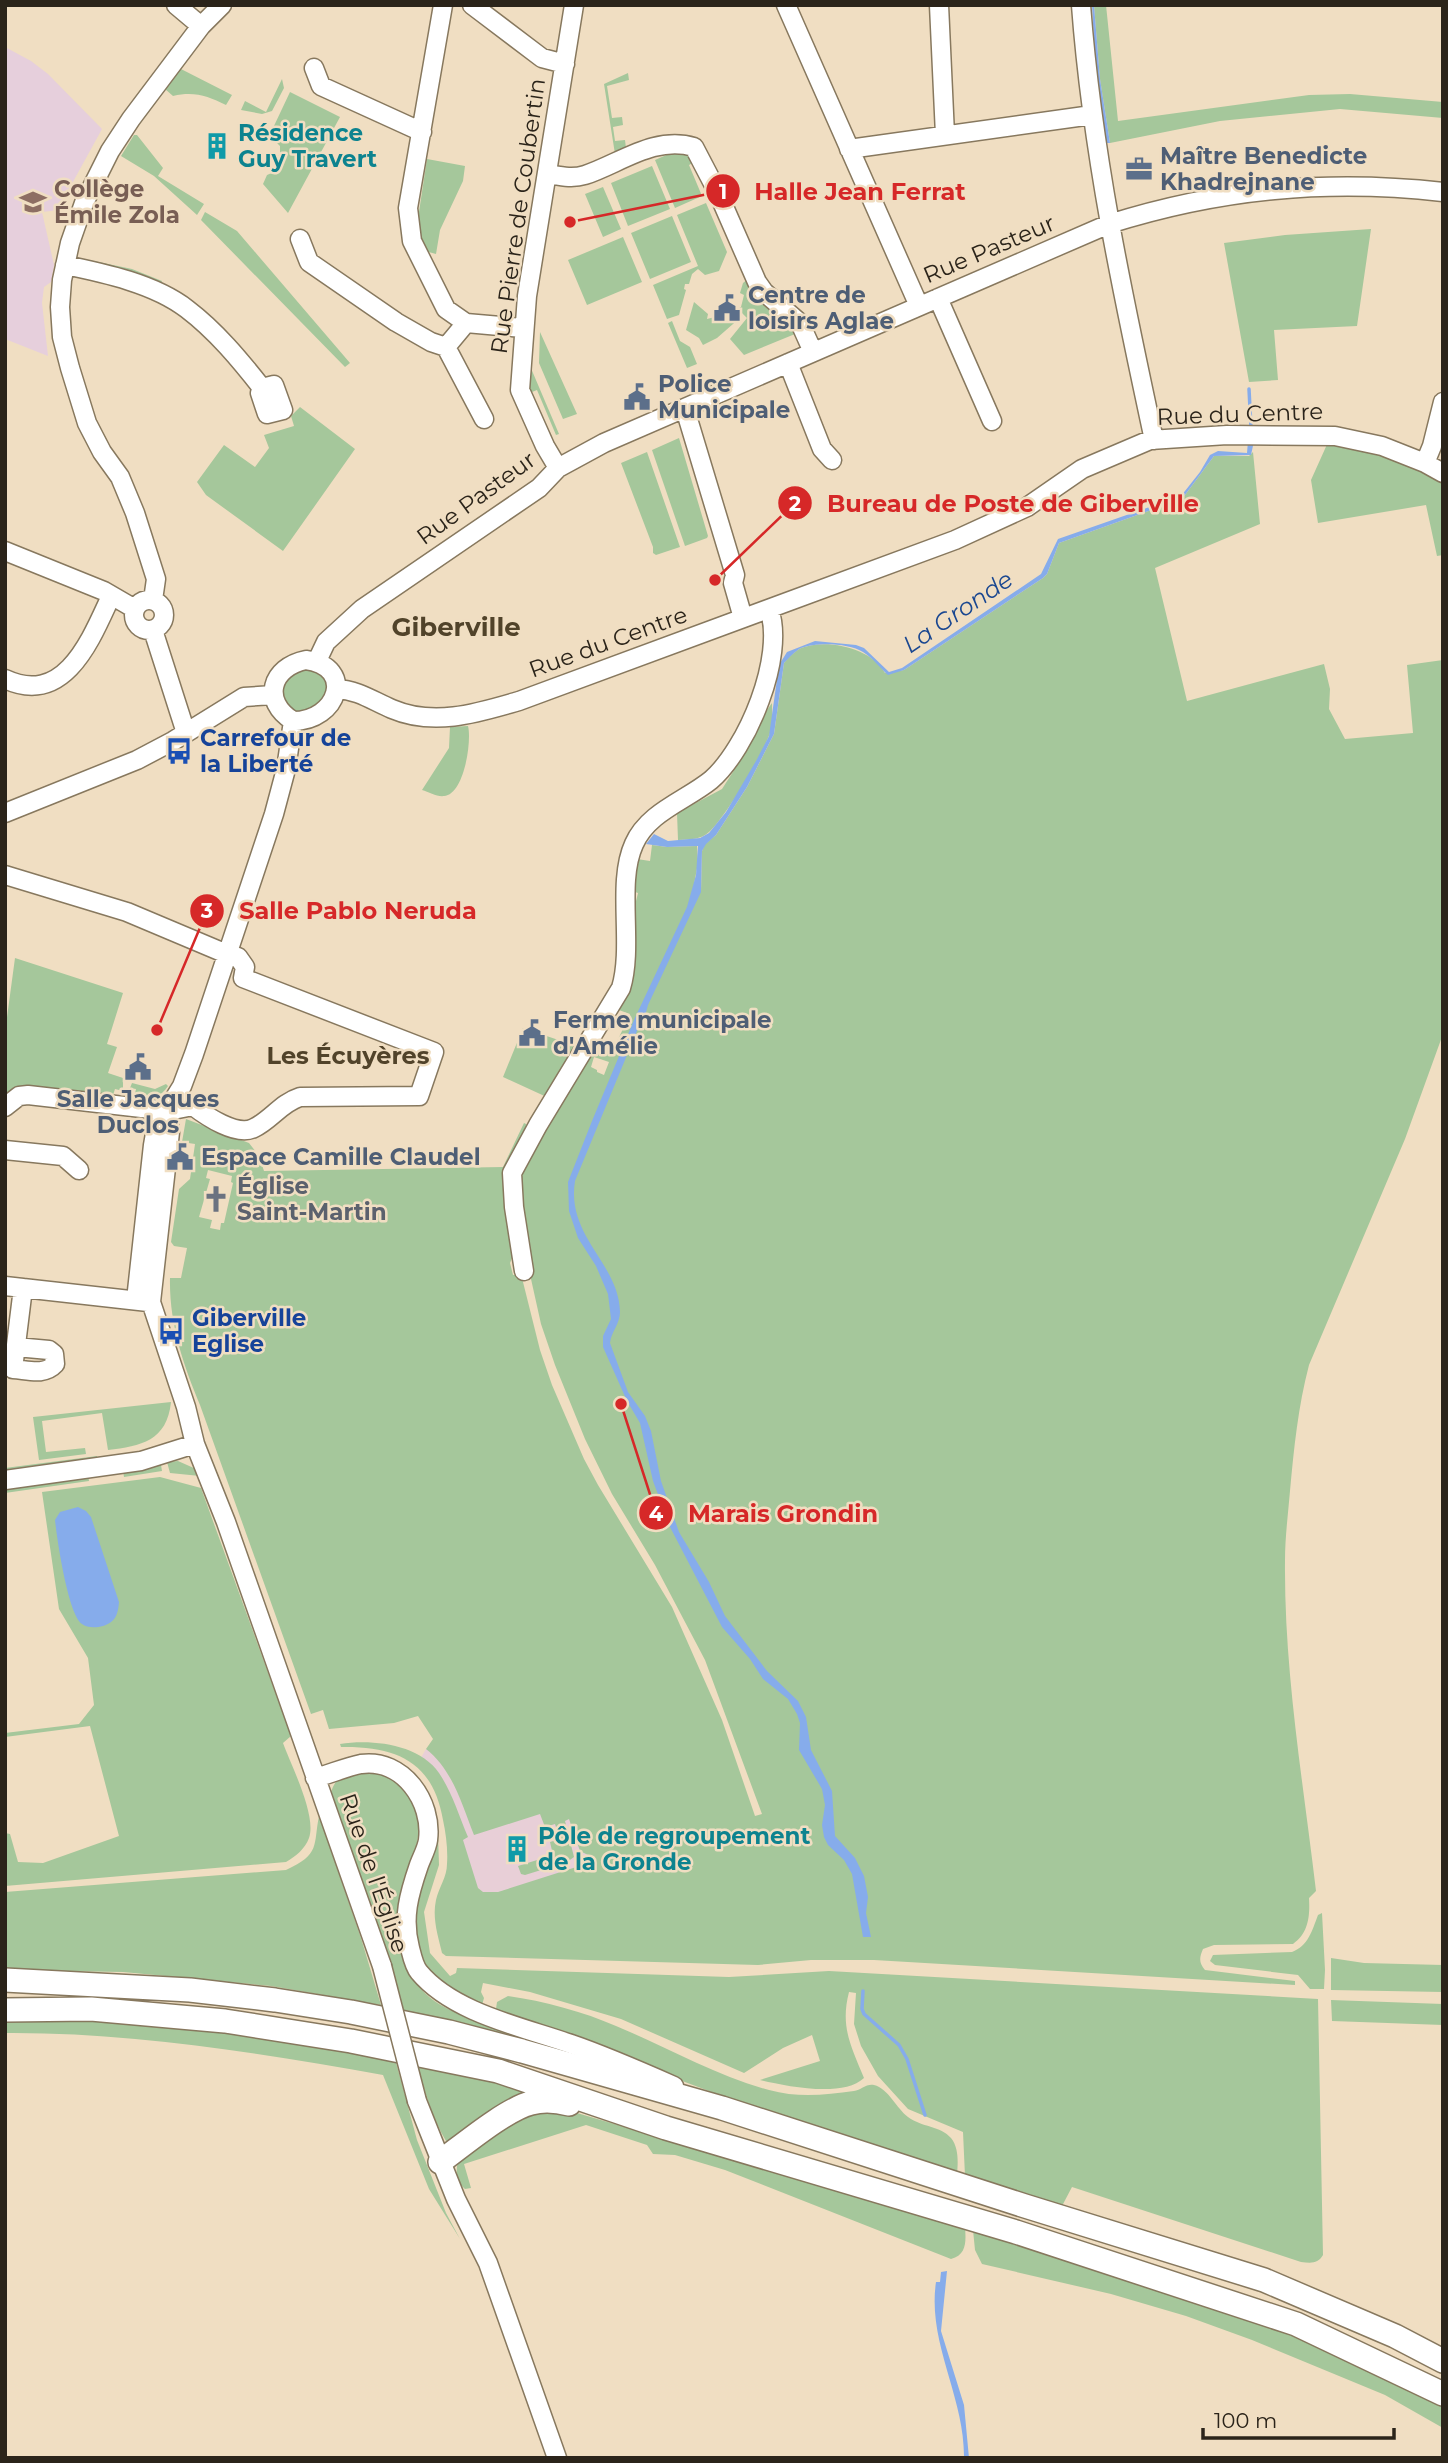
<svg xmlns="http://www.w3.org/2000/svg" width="1448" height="2463" viewBox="0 0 1448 2463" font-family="Montserrat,sans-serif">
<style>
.industrial{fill:#e8cfd7}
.education{fill:#e6cfdc}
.green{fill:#a5c79b;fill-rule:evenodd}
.water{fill:#86aceb}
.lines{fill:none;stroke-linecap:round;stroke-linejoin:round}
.stream{stroke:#86aceb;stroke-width:3.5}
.minor-casing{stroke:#87785e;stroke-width:21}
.major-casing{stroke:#87785e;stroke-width:26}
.minor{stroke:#fff;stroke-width:18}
.major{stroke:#fff;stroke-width:23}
.minor-bridge-casing{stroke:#87785e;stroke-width:21;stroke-linecap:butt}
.minor-bridge{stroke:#fff;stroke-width:18}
.labels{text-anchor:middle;stroke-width:5;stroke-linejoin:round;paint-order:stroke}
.culture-label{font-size:23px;font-weight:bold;fill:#0d838f;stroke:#f0dec2;text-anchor:start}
.service-label{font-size:23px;font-weight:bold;fill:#4e5e75;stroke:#f0dec2;text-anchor:start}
.education-label{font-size:23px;font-weight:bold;fill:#785e54;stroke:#f0dec2;text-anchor:start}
.street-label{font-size:23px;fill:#2b241a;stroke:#f0dec2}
.transit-label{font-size:23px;font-weight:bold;fill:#164399;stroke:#f0dec2;text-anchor:start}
.worship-label{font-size:23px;font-weight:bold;fill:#5b616d;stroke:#f0dec2;text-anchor:start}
.water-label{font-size:24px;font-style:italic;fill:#1a4790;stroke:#f0dec2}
.neighbourhood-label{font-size:24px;font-weight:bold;fill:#51432a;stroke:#f0dec2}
.quarter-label{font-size:26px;font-weight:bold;fill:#51432a;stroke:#f0dec2}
.leader{fill:none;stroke:#d62828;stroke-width:2.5}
.callout-dot{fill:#d62828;stroke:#f0dec2;stroke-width:2.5}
.mark-label{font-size:21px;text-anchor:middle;font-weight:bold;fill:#fff}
.callout-label{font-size:24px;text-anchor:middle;font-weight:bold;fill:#d62828;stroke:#f0dec2;stroke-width:5;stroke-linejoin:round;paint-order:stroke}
</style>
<rect width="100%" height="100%" fill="#f0dec2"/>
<path class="industrial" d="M426,1749L578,1784L604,1867L485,1906L443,1802L419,1761Z"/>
<path class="education" d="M5,47L31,61L48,74L102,129L63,200L60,201L59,210L42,212L54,265L51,282L44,287L42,303L48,356L5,339Z"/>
<path class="green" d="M1094,5H1106L1118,121L1309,95L1350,94L1443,102V118L1340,109L1220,121L1110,143L1100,79Z
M179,68L232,95L226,105C208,96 194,91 173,96L165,89Z
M628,73L629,80L607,86L612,118L622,117L623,125L613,127L615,141L625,140L626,148L615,154L604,84Z
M282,79L284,88L272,111L262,114L241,110L245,101L266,112Z
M290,92L340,117L288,213L263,184L267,175L274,172L275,160L280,154V146L275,141L277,131L273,128Z
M134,135H137L163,168L158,176L204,204L197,215L154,176L121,156Z
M680,149L698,160L689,165L702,196L675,208L655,160Z
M427,159L465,166L463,181L440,230L436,254L425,251L417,225Z
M652,166L670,209L628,226L611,183Z
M603,187L621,229L603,237L585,194Z
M706,203L727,252L719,271L705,275L698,269L692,274L689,284H685L684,289L686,290L679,315L667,319L653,285L698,266L677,215Z
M205,212L237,231L350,363L345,367L201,220Z
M672,216L691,262L650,279L631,233Z
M1371,229L1357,326L1274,330L1278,380L1249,382L1224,243L1285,235Z
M623,237L642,282L587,305L568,260Z
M89,260L132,269L162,281L161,285L88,264Z
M748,279L797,331L795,334L744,355L730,339L747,318L738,309L741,307L744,295L740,293L743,283Z
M694,302L708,314L707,319L731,313L734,310L741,317L717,338L703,345L699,338L686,330Z
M672,321L680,341L690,347L697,364L687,368L668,323Z
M540,332L577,414L563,419L539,363Z
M530,366L559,434L556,435L537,390L527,394Z
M300,407L355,449L283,551L206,495L197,482L224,445L255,467L269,448L264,435L294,426L291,416Z
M679,438L708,536L707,538L685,546L652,450Z
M1329,440L1387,454L1443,482V555L1437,556L1426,505L1318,523L1311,480Z
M647,452L680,547L656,555L653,553V547L621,463Z
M1253,452L1260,524L1155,568L1187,701L1324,664L1330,689L1329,709L1345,739L1413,733L1407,665L1443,660V1034L1405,1139L1309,1365C1298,1407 1294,1448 1290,1491C1288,1514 1285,1538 1285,1561C1284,1671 1303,1781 1316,1891L1309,1898C1310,1915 1309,1933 1293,1944L1214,1945L1203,1949C1199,1958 1199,1963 1205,1970L1295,1981V1985L874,1960H811L758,1965L446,1956L442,1953C438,1936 432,1918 436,1900C439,1887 447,1877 447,1864C448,1850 446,1834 443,1820C433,1762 397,1746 341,1747L340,1744C372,1739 419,1744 439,1773C452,1792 459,1816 468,1837L463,1840L478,1888L483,1892H498L592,1862L590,1856L580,1851L569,1819L565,1821L574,1857L567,1862L525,1875L521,1874L518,1866L553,1855L550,1842L560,1839L555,1824L545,1827L540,1814L474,1835C462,1805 453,1770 426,1749L433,1739L418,1716L394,1723L329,1729L323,1710L311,1714L200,1405C183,1364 169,1323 170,1278H181L187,1248L174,1246L171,1242L179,1189L190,1179L195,1144L182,1142L186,1119L249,1143L259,1156L264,1171L503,1167L524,1123L526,1124L528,1130L514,1162V1253L510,1263L513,1275L521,1274L540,1350L552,1385L584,1459L598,1485L672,1607L722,1720L755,1816L762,1814L705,1660L655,1565L612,1494L585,1439L555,1365L541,1324L529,1270L516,1180L593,1047L614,1048L630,1014L616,1009L631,901H636L638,893L632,891L637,859L650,861L652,845L667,847L697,846L698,863L693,890L701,891L702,851L705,844L716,835L747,787L774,734L784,663C788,658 795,651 801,648C827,638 872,648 885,673L904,670L1043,578L1047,574L1059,543L1182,499L1214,456H1249ZM594,1057L609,1062L604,1075L597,1072V1070L591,1067ZM208,1170L232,1176L231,1182L233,1183L224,1223H221L220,1230L210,1228L212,1220L199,1217L210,1179L206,1178Z
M306,667L325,676L330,689L317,709L295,715L282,704C283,678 283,678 306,667Z
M772,703C772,712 773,721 771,730C765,751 725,818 709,832C701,840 689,839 678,840L677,813L722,789L740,761L762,717Z
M468,726C472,741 464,795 444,796C437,797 429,792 422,790L449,748L450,727Z
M15,958L123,993L107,1044L117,1047L108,1073L123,1078V1091L115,1089L113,1095L24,1085L14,1088L5,1097V1032Z
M523,1028L582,1048L551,1099L503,1077Z
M132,1083L155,1089L166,1084L168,1086C160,1099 148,1098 134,1098L136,1089L130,1088Z
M171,1402C167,1441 141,1446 108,1450L102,1413L42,1421L46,1452L85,1448L86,1454L39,1460L33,1417Z
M97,1456V1459L5,1475V1468Z
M178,1461L196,1469L200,1476L170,1473L167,1462Z
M161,1465L162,1471L124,1477L123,1471Z
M88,1474L89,1481L5,1493V1486Z
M160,1477L201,1488L291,1736L283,1743C291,1765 317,1816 309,1838C305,1849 296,1856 286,1862L5,1886V1833L10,1834L18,1862L43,1863L119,1836L90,1726L5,1737V1733L79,1724L94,1705L88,1658L59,1609L42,1492Z
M370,1772C387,1775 400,1782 409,1796C435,1833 400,1876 398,1914C396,1941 403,1969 421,1989C444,2015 481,2020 513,2029C537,2037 560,2046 583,2055L584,2060L456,2023L403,2011L331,1793C336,1772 352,1774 370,1772Z
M319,1816L361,1938L381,2005L271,1986L123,1972L5,1970V1892L286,1870C321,1854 313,1845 319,1816Z
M438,1834L439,1865L424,1912L430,1953L450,1976L456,1973L457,1968L729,1977L829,1971L1318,1999L1323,2255C1318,2264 1311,2263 1301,2262L1072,2187L1062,2206L965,2176L963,2132L908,2109L878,2076L861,2046L854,2024L856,1993L849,1992C840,2027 851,2046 864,2078C843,2098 786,2086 760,2080L820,2061L812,2035L783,2048L744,2073L621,2019L530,1992L483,1983L481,1992L484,1998L482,2005L446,1990L421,1961L412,1918L433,1835Z
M1322,1913L1325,1970L1324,1989H1310L1298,1975L1215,1965L1210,1961L1213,1955L1292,1952C1308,1946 1312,1931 1318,1915Z
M1331,1958L1364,1963L1443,1965V1992L1331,1990Z
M508,1996C544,2001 584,2012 616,2026C667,2047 716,2076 769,2090C798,2098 825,2095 854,2091C861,2090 867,2083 874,2085C888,2088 897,2109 908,2117C921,2127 941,2126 951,2138C959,2148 958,2163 957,2174L791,2122L499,2012L496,2009L497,2002Z
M1331,2000L1443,2004V2025L1332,2021Z
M27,2016L204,2026L394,2055L417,2140L446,2213L460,2239L429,2189L383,2075C259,2053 132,2032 5,2033V2017Z
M417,2065L458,2070L543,2093L453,2143L446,2141C432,2118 425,2091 417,2065Z
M560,2108L965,2227C966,2241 967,2255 951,2259L725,2170L675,2155L653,2154L647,2145L586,2125L464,2164L471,2188L465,2189C455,2181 455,2167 460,2156L515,2116Z
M973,2230L1143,2282L1315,2343L1443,2402V2428L1385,2395L1252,2340L1186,2316L1111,2294L982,2264L975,2250Z"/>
<path class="water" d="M1092,5H1094L1100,79L1110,143H1105L1095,60Z
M1248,441H1254L1251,455L1214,456L1182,499L1059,543L1047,574L1043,578L904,670L888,675C880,668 873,658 863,652C849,643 816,642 801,648C795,651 789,658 784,663L774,734L747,787L716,835L706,844L702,851L701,892L648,1005L644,1020L639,1026L575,1181C566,1237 619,1263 620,1312C620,1324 611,1332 610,1343L628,1392L645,1416L651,1431L661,1481L679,1532L709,1582L725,1616L767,1671L798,1701L806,1717L811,1750L832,1791L835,1836L855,1858L864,1876L868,1897L866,1913L871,1937H863L852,1874L844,1860L828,1845L824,1837L822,1825L825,1805L822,1789L799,1750L800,1723L797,1714L788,1699L763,1679L750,1659L722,1627L670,1527L653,1481L640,1423L627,1401L603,1347V1336L611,1319L608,1294L596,1266L578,1238L569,1211L568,1182L592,1121L634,1020L687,907L696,875L698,846L667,847L646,844L654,834L668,841L700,838L709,833L726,812L756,761L769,736L779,665L787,652L815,641L856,645L864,648L889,672L902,668L1041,574L1058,539L1181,496L1200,472L1210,455L1218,451L1247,453Z
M78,1507L86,1511L91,1517L119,1602C118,1614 116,1622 103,1626C96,1628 87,1628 82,1624C68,1614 57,1539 55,1520L60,1512Z
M947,2271L941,2331L964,2405L969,2458H964C965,2397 927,2343 936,2282H940L941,2272Z"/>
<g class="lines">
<path class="stream" d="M1249,389L1251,428
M863,1991L862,2009L864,2014L899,2045L907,2059L925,2115"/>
<defs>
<path id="minor" d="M176,5L201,26
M443,5L408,208L412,241L446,309L466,323L523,328
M472,5L542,58L565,64
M786,5L919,306
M939,5L945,135
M1081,5C1092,152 1123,296 1154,440
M314,68L321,86L422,132
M849,149L1092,115
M547,174C560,176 572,179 585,175C619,164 655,135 694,147L718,193L757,282L764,292L800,323L813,352
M300,239L309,262L396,322L431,342L446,347
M65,265C104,273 155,284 187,309C216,331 240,360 262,388L274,385L283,410L267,414L260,393L262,388
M938,298L992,421
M466,323L446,347L484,419
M788,363L822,449L832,460
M685,409L735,575L733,583L743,618
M1425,463L1432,446L1443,402
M558,468L545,446L520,390L527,296L574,5
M5,551L104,591L135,609
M153,600L156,579L135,513L120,477L102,452L87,423L70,368L62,337L60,307L62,280L70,243L84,203L110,151L131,119L201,26L222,5
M134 615a15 15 0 1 1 30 0a15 15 0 1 1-30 0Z
M153,630L186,733
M306,660C356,667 338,721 293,721C261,701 271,667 306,660Z
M317,661L326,642L362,609L539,488L558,468L604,443L1109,224C1220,189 1327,179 1443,192
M5,679C65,707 91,639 111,596
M337,689C358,690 373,701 392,709C434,727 478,713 519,701L955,540L1027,507L1082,469L1150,440L1227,435L1335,436L1382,446L1425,463L1443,473
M5,813L137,760L173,741L244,697L273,695
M5,875L127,912L222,952L238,957L245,967L243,978L434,1052L419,1096L300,1097C281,1103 271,1120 254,1128C237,1137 206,1116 193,1106L168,1111L28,1095L19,1096L5,1107
M168,1111L170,1132L151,1302L186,1407L195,1444L226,1522L382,1966
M5,1150L63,1156L79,1170
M524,1271L514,1207L512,1173L538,1125L621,988C634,945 616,883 634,844C648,812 685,801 711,780C747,749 786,656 769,609
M5,1286L148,1302
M136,1300L153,1145L156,1128L182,1086L194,1054L274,814L286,769L293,721
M16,1347L49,1350L54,1354L55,1364C44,1376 28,1370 13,1369L23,1288
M5,1480L141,1461L195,1444
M315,1778C330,1774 346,1767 361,1764C403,1758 433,1802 428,1840C427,1848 422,1857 419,1865C409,1894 402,1918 410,1948C412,1956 414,1966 419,1972C453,2013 523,2027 571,2044C606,2056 640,2071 674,2086
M417,2101L456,2199L488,2263L557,2458"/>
<path id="major" d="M5,1980L190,1990L275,2000L351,2012L449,2032L522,2051L722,2108L1025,2206L1264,2280L1395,2336L1443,2361
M5,2010L91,2009L225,2021L351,2041L498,2071L666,2128L1016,2232L1296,2324L1443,2394
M440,2162C462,2146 506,2109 531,2103C543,2100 557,2101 569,2104"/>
</defs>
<use href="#minor" class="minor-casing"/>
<use href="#major" class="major-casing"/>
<use href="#minor" class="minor"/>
<use href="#major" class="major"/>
<defs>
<path id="minor-bridge" d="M382,1966L417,2101"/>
</defs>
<use href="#minor-bridge" class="minor-bridge-casing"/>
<use href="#minor-bridge" class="minor-bridge"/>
</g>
<defs>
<symbol id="building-bare" viewBox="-9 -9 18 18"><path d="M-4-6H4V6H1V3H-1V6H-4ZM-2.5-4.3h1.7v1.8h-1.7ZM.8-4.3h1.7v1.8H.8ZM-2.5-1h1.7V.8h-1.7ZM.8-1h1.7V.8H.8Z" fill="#0f9aa8" stroke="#f0dec2" stroke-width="2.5" paint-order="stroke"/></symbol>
<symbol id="office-bare" viewBox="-9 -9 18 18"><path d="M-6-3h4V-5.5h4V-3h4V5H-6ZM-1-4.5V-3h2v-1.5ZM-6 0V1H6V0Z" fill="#5c6f8a" stroke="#f0dec2" stroke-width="2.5" paint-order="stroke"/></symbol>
<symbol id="school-bare" viewBox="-9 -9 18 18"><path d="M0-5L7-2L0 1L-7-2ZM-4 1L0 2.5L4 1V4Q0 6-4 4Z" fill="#8d6e63" stroke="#f0dec2" stroke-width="2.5" paint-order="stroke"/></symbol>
<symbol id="civic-bare" viewBox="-9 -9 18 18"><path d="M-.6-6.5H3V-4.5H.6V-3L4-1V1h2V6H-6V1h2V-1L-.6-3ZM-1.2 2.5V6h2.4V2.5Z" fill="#5c6f8a" stroke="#f0dec2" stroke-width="2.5" paint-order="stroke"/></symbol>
<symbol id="bus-bare" viewBox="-9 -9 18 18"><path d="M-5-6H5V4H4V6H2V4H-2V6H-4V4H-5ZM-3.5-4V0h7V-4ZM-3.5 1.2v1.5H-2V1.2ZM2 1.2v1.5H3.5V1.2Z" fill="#1a4fb4" stroke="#f0dec2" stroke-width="2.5" paint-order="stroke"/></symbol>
<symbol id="church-bare" viewBox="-9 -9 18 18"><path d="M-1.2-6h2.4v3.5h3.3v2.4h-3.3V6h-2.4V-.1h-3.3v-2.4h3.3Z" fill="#6b7280" stroke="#f0dec2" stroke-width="2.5" paint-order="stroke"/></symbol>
</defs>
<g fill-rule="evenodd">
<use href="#building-bare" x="198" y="127" width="38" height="38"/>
<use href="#office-bare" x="1120" y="150" width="38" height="38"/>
<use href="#school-bare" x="14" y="183" width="38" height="38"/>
<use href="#civic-bare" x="708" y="289" width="38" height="38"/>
<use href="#civic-bare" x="618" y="378" width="38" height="38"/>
<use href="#bus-bare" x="160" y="732" width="38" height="38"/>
<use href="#civic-bare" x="513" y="1014" width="38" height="38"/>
<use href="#civic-bare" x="119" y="1048" width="38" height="38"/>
<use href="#civic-bare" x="161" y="1138" width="38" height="38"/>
<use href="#church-bare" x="197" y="1180" width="38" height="38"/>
<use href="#bus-bare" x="152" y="1312" width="38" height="38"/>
<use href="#building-bare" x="498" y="1830" width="38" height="38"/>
</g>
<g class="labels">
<g class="culture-label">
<text x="238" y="141">Résidence<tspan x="238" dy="26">Guy Travert</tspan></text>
<text x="538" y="1844">Pôle de regroupement<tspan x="538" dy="26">de la Gronde</tspan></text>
</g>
<g class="service-label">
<text x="1160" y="164">Maître Benedicte<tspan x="1160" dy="26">Khadrejnane</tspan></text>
<text x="748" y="303">Centre de<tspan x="748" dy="26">loisirs Aglae</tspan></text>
<text x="658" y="392">Police<tspan x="658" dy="26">Municipale</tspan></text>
<text x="553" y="1028">Ferme municipale<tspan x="553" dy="26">d'Amélie</tspan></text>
<text x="138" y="1107" text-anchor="middle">Salle Jacques<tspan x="138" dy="26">Duclos</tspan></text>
<text x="201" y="1165">Espace Camille Claudel</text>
</g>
<g class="education-label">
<text x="54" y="197">Collège<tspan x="54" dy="26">Émile Zola</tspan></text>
</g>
<g class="street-label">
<text transform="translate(518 216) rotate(-82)" y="8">Rue Pierre de Coubertin</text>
<text transform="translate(989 249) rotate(-23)" y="8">Rue Pasteur</text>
<text transform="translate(1240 414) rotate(-2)" y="8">Rue du Centre</text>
<text transform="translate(476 498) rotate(-36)" y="8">Rue Pasteur</text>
<text transform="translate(608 642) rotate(-20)" y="8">Rue du Centre</text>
<text transform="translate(374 1873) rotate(71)" y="8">Rue de l'Église</text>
</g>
<g class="transit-label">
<text x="200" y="746">Carrefour de<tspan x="200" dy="26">la Liberté</tspan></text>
<text x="192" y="1326">Giberville<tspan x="192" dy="26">Eglise</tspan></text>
</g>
<g class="worship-label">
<text x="237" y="1194">Église<tspan x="237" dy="26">Saint-Martin</tspan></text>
</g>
<g class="water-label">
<text transform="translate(958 612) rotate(-34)" y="8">La Gronde</text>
</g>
<g class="neighbourhood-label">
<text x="348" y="1064">Les Écuyères</text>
</g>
<g class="quarter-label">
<text x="456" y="636">Giberville</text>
</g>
</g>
<path class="leader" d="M570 222L723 191M715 580L795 503M157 1030L207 911M621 1404L656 1513"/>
<g class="callout-dot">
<circle cx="570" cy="222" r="7"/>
<circle cx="715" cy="580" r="7"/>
<circle cx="157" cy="1030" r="7"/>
<circle cx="621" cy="1404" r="7"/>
<circle cx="723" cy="191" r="18"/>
<circle cx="795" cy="503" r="18"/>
<circle cx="207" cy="911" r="18"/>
<circle cx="656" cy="1513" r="18"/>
</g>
<g class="mark-label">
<text x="723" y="199">1</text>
<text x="795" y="511">2</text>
<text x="207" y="918">3</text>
<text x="656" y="1521">4</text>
</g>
<g class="callout-label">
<text x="860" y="200">Halle Jean Ferrat</text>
<text x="1013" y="512">Bureau de Poste de Giberville</text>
<text x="358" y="919">Salle Pablo Neruda</text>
<text x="783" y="1522">Marais Grondin</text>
</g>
<rect width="1448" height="2463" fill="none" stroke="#2b241a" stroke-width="14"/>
<path d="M1203 2428v10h191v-10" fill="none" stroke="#2b241a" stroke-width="3.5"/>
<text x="1214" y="2428" font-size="21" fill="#2b241a" stroke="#f0dec2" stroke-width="5" paint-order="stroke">100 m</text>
</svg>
